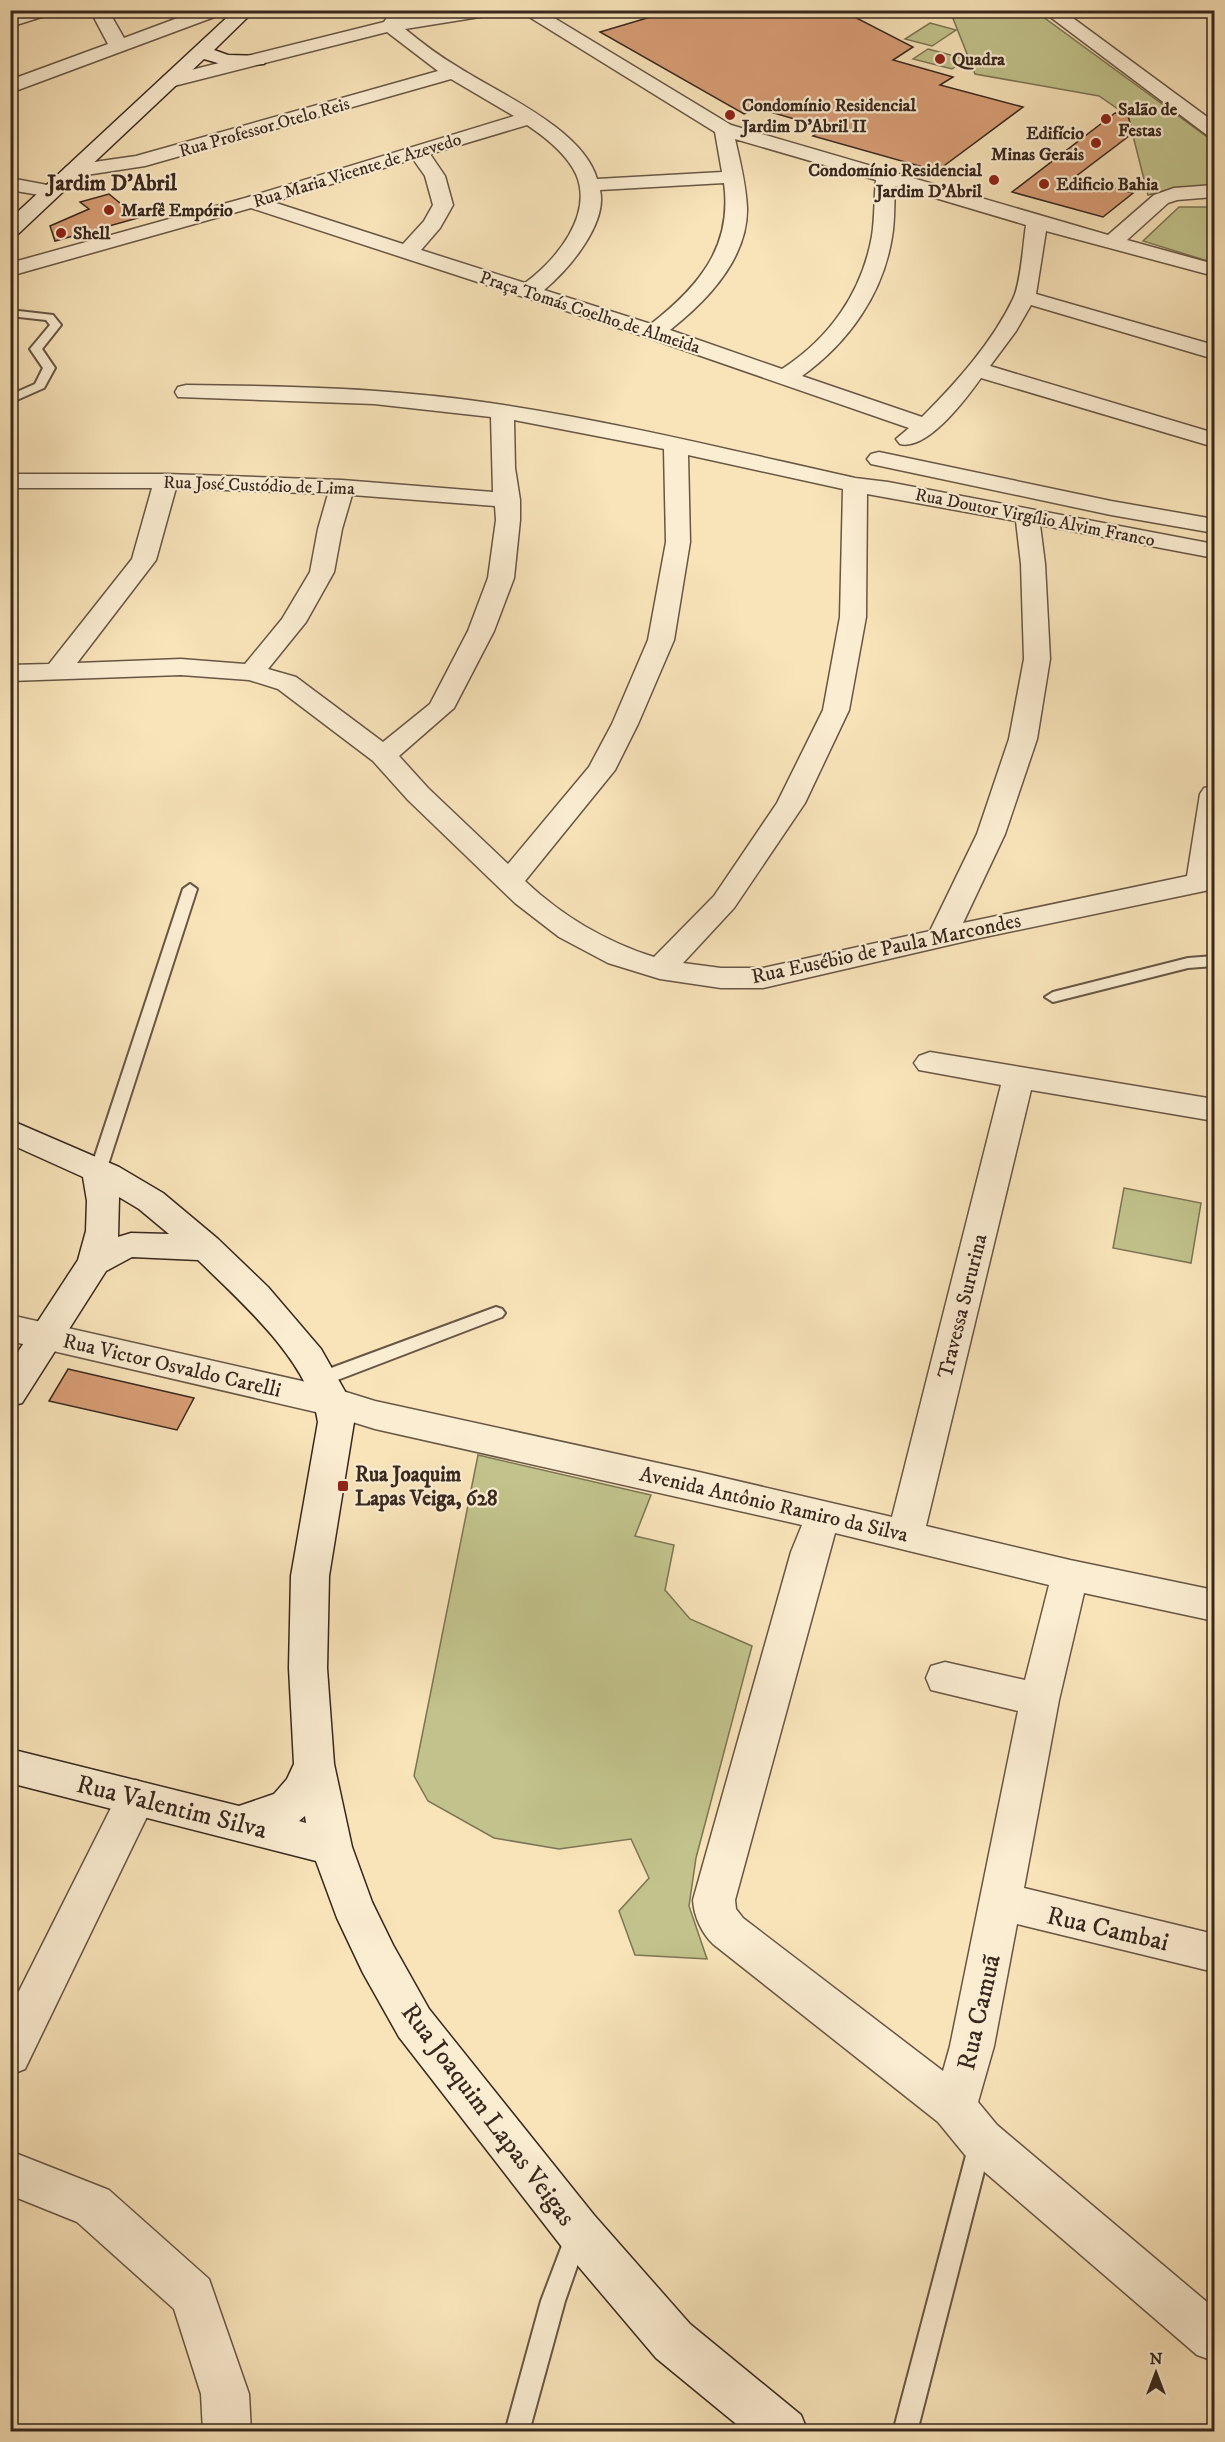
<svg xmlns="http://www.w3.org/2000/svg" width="1225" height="2442" viewBox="0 0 1225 2442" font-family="'IM FELL DW Pica',serif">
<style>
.green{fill:#c2c38c;stroke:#7c7555;stroke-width:1.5}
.building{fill:#d99e76;stroke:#37271e;stroke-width:1.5}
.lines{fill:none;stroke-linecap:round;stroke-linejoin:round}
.service-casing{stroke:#685645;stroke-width:4}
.minor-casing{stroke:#685645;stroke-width:3}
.secondary-casing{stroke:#37271e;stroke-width:3}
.service{fill:#fbedd2;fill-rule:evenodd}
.minor{fill:#fbedd2;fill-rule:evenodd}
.secondary{fill:#fbedd2;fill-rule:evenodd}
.poi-dot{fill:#8f2418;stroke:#fbedd2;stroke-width:2}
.labels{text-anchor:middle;stroke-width:4.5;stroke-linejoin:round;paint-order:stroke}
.far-poi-label{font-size:18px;font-weight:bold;fill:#37271e;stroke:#fbedd2;text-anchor:start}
.far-street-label{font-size:18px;fill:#37271e;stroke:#fbedd2}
.street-label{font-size:21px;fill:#37271e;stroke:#fbedd2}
.poi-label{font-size:21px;font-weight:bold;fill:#37271e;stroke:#fbedd2;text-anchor:start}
.far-district-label{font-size:22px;font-weight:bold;fill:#37271e;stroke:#fbedd2}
.near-street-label{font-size:26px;fill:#37271e;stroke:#fbedd2}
</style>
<rect width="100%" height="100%" fill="#f9e4ba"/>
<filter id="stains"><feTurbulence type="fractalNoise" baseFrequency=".00333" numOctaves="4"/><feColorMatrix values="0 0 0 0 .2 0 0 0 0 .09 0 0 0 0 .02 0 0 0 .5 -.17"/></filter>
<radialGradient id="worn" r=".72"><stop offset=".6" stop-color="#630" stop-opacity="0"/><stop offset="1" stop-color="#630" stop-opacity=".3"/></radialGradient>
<path class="green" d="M944,11H1035L1214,142V185L1177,188L1148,195L1128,116L1099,96L975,74L952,16Z
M930,23L956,30L932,46L905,39Z
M928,49L966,59L952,69L913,59Z
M1179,207H1214V263L1143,241Z
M1124,1188L1201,1203L1191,1263L1113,1248Z
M478,1455L651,1495L635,1536L674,1545L665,1590L690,1619L752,1646L696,1858L689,1906L707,1959L635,1955L619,1911L649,1878L631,1839L559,1849L494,1838L428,1801L414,1776Z"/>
<path class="building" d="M674,10H841L913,47L893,60L953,77L940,85L1023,107L937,171L813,136L825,128L757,108L744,114L600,32Z
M1115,113L1128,116L1133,133L1075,177L1133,193L1103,217L1012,192Z
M109,194L138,218L55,241L50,226L89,209L80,202Z
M68,1369L194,1398L177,1430L49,1401Z"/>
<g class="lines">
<defs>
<path id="service" d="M10,310L53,315L61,325L42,349L55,368L44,388L10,403V395L35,384L43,368L30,349L50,325L46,320L10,316Z
M190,884L197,889L106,1171L104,1175H92L90,1171L183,889Z
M1214,956V966L1188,968L1053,1002L1045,997L1053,992L1188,958Z
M496,1307L502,1309L505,1313L502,1317L327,1384L321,1386L315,1384L312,1379L315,1374Z
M980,2133L988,2136L991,2144L917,2432H893L969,2144L972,2136Z
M577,2224L585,2227L588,2235L565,2301L529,2432H505L541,2301L569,2227Z"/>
<path id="minor" d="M26,10H54L51,14L10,27V16Z
M90,10H108L124,38L199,10H232L229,14L217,16L10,93V80L108,44Z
M392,10H410L404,18L454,10H501L492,15L405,29C422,43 439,56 458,67C498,93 583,129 597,179L722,172L715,132L518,10H541L731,125L1108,235L1154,195L1174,188L1214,185V197L1177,200L1168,203L1127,240L1214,264V276L1046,231L1036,294L1214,345V359L1031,305L1016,331L990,366L1214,433V447L981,378C966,399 927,451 900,444L896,439L909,428L646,337L251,208L10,276V263L245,198L514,116L451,79L145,166L73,177L66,175L63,171L66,167L73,165L136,156L438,71L387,32L170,87L163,85L161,81L163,77L384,22ZM527,125C545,137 566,153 576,174C594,215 556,260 525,283L421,250L440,228L453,205L445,176L430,154ZM735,139L876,180C874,199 875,217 872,236C862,292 830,338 782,369L670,330C707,301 748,258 747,208C746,184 740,161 735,139ZM413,159L425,176L433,205L424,221L403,244L273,202ZM724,183C733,247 698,287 651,324L544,290C568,270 608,224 600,190ZM895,186L1026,225C1023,245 1021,283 1013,299C992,343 956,383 922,417L802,376C849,342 883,294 892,237C895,220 894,203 895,186Z
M1041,10H1062L1214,122V137L1207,135Z
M10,178L58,187L61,191L58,195L51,197L10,190Z
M186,385C288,386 389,388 490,403C613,421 734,451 855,478L888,482L1214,544V558L1040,525L1045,564L1050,659L1037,739L1005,834L963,923L1187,876L1200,794L1204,788L1214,786V889L975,939L763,988H721L660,979L608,963L559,937L515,903L408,800L373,761L278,689L249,680L181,675L10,681V665L49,664L132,559L152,488H10V474H166L342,480L493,492L491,417L374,404L178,397L175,392L178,387ZM514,420L664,449L666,542L648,640L612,724L589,767L508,864L428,788L399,756L454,708L494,631L514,578L520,520V500L515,468ZM688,455L843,489L840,617L823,710L777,803L714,896L654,957C606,942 561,915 525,881L615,770L638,724L674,640L690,542ZM176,488L328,494L318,529L310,572L282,619L245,664L181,659L77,663L156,560ZM867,494L1016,521L1021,564L1024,659L1009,739L977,834L930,931L763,968H721L683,963L734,908L805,803L849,710L866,617ZM352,495L495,506L496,520L488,578L468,631L430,704L383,742L296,677L268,669L306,622L334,572L342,529Z
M879,452L1111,501L1214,519V533L1111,515L871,464L867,459L871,454Z
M930,1052L1214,1099V1121L1031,1090L926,1526L1070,1560L1214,1590V1621L1084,1593L1059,1700L1024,1888L1214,1934V1972L1017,1924L994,2046L978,2102L997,2125L1214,2308V2361L1197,2355L965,2155L938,2122L713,1944C702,1933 694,1917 693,1900L791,1552L802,1525L375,1429L333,1416L10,1341V1315L333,1388L375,1401L699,1472L892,1517L1001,1085L919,1070L914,1063L919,1056ZM835,1533L1049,1585L1025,1680L945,1662L931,1666L926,1678L931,1690L1018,1711L950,2046L943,2071L743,1918L736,1909L735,1900Z
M136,1780L150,1786L156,1798L25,2069L10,2075V2009L122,1786Z
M10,2151L109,2190L209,2279L249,2394L251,2432H203L201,2394L174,2309L77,2222L10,2195Z"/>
<path id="secondary" d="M235,10H255L214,50L228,55L264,56L266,60L264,64L228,66L204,59L17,235L10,237V219Z
M10,1120L119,1167L163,1193L218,1239L268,1287L321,1349L351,1402L354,1422L329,1576L327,1668L334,1764L352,1847L372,1902L393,1945L429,2009L594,2215L690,2324L801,2415L808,2432H746L656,2358L562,2247L399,2037L363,1973L337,1918L316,1861L10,1783V1749L239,1806L274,1794L287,1779L294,1764L289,1668L291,1576L318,1422C310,1362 240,1301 198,1260L132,1257L106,1271L22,1403L10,1406V1364L78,1260L86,1231L87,1201L83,1177L10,1144ZM119,1197L139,1209L169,1234L131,1233L118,1237ZM305,1816L306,1823L299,1821Z"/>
</defs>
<use href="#service" class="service-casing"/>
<use href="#minor" class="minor-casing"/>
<use href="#secondary" class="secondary-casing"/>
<use href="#service" class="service"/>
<use href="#minor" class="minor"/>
<use href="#secondary" class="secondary"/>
</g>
<g class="poi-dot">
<circle cx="940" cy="59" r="6"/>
<circle cx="730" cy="115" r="6"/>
<circle cx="1106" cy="119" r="6"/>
<circle cx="1096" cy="143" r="6"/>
<circle cx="994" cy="180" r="6"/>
<circle cx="1044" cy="184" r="6"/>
<circle cx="109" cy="210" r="6"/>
<circle cx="61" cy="233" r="6"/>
<rect x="337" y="1480" width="12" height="12" rx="3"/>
</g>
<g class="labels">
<g class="far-poi-label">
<text x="952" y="65">Quadra</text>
<text x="742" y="111">Condomínio Residencial<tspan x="742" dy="21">Jardim D'Abril II</tspan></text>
<text x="1118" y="115">Salão de<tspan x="1118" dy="21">Festas</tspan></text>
<text x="1084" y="139" text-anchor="end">Edifício<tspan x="1084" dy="21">Minas Gerais</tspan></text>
<text x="982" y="176" text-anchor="end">Condomínio Residencial<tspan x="982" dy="21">Jardim D'Abril</tspan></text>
<text x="1056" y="190">Edificio Bahia</text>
<text x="121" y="216">Marfê Empório</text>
<text x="73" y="239">Shell</text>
</g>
<g class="far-street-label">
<text transform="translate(264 127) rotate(-16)" y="6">Rua Professor Otelo Reis</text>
<text transform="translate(357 170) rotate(-17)" y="6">Rua Maria Vicente de Azevedo</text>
<text transform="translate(590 312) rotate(18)" y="6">Praça Tomás Coelho de Almeida</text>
<text transform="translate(259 485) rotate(2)" y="6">Rua José Custódio de Lima</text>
<text transform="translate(1035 517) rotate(11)" y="6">Rua Doutor Virgílio Alvim Franco</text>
</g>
<g class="street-label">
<text transform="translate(886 948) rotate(-12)" y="7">Rua Eusébio de Paula Marcondes</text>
<text transform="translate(962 1306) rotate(-76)" y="7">Travessa Sururina</text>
<text transform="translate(172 1365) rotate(13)" y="7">Rua Victor Osvaldo Carelli</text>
<text transform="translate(774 1504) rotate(13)" y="7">Avenida Antônio Ramiro da Silva</text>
</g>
<g class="poi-label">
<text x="355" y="1481">Rua Joaquim<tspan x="355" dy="24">Lapas Veiga, 628</tspan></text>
</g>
<g class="far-district-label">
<text x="112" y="190">Jardim D'Abril</text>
</g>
<g class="near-street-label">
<text transform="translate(172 1806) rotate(14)" y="9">Rua Valentim Silva</text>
<text transform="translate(1108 1928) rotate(13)" y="9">Rua Cambai</text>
<text transform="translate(978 2012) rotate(-77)" y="9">Rua Camuã</text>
<text transform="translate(489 2114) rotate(53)" y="9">Rua Joaquim Lapas Veigas</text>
</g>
</g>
<rect width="1225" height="2442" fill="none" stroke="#f9e4ba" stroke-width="36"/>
<rect x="12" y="12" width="1201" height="2418" fill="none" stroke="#37271e" stroke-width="3"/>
<rect x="18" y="18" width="1189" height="2406" fill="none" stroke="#37271e" stroke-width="1.5"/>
<g transform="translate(1156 2373)" stroke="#fbedd2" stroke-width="4.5" paint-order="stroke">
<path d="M0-4.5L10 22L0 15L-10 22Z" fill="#37271e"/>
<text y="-9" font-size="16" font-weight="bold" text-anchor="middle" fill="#37271e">N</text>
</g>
<rect width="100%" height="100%" filter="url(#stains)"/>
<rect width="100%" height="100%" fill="url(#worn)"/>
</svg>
